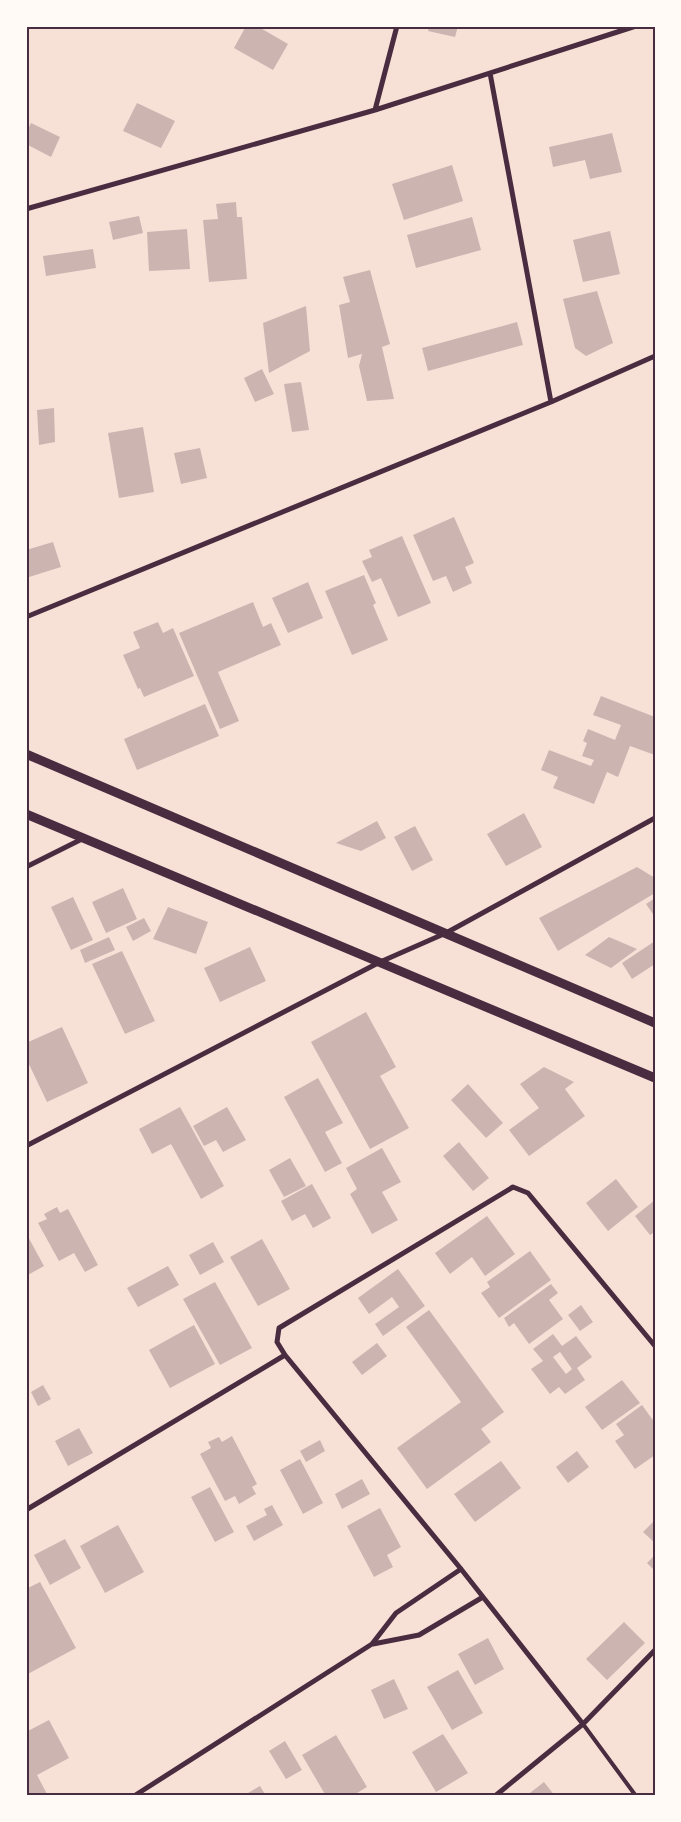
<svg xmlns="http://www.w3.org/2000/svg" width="681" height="1822" viewBox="0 0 681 1822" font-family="Barlow,sans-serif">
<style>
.building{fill:#ccb4b1;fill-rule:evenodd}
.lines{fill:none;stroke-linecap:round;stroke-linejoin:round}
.service{stroke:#4a2c40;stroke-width:4}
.minor{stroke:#4a2c40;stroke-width:5}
.tertiary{stroke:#4a2c40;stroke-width:9}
.neatline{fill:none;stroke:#4a2c40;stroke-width:2}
</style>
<rect width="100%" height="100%" fill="#f7e1d7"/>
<path class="building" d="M246,26H257L288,44L273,70L234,48Z
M429,26H458L455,37L428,31Z
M137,103L175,121L161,148L123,131Z
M31,123L60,137L51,157L26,144V133Z
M612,133L622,172L590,179L585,160L553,167L549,147Z
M452,165L463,201L404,220L392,184Z
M236,202L237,217H242L247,279L209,282L203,220L218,219L216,204Z
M139,216L143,233L113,240L109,222Z
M472,217L481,250L416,268L407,235Z
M187,229L190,269L149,271L147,232Z
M610,231L620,274L583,282L573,240Z
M93,249L96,268L46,276L43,256Z
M370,270L390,344L382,347L394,399L367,401L359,366L362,354L348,358L339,305L350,302L343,277Z
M597,291L613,343L586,356L575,348L563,299Z
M306,306L310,351L269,373L263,323Z
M517,322L523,345L428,371L422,348Z
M262,369L274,394L255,402L244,378Z
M301,382L309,430L292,432L284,384Z
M54,408L55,442L39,445L37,410Z
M143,427L154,492L119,498L108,433Z
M200,448L207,478L181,484L174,453Z
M454,517L474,563L465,567L472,583L453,592L446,576L433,581L413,535Z
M402,536L431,603L398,617L381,578L372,582L362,561L372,557L369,550Z
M53,542L61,567L26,578V550Z
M364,575L376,603L373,605L388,640L352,655L325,591Z
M308,582L323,618L288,633L272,598Z
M253,602L263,627L271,623L281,645L218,672L239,721L220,729L179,633Z
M158,622L163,633L173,628L194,676L144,697L140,688L138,689L123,655L140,648L133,632Z
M601,696L655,717V755L630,746L618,777L607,772L594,804L553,788L558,777L541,770L549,750L591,766L594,760L582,756L587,743L583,741L588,729L615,740L621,725L593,715Z
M205,704L219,736L137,770L124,739Z
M524,813L542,847L506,866L487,834Z
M377,821L386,838L361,851L336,843Z
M415,826L433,860L412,871L394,837Z
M637,867L655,878V893L558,951L539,918Z
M123,888L137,919L106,933L92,902Z
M73,897L93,940L71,950L51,907Z
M655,898V917L646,904Z
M168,907L208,922L196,954L153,939Z
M144,918L151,931L133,941L126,927Z
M109,937L115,950L85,963L80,950Z
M609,937L637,949L611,968L585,955Z
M655,941V964L632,979L622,963Z
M250,947L266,981L220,1002L204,968Z
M122,951L155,1021L125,1034L92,964Z
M366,1012L396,1067L380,1076L409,1128L370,1149L311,1042Z
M62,1027L88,1083L47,1102L26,1058V1043Z
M544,1067L574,1082L565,1089L585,1116L529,1156L509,1130L539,1108L520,1084Z
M318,1078L343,1123L325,1132L342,1163L325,1172L284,1097Z
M468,1084L503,1123L486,1138L451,1100Z
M180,1107L224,1186L201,1199L171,1144L152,1154L139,1129Z
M227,1107L246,1140L223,1152L216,1140L204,1146L193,1126Z
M459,1142L489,1178L473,1191L443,1156Z
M382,1148L401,1182L382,1192L398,1220L372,1234L350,1194L357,1189L346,1168Z
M290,1158L306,1186L284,1197L269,1170Z
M616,1179L638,1207L608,1231L586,1203Z
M312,1184L331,1218L313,1228L305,1214L292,1221L281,1201Z
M655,1200V1232L650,1235L635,1216Z
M57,1207L60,1213L68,1209L98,1265L85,1272L74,1253L59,1261L38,1223L47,1219L44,1214Z
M487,1216L515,1254L485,1276L472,1257L450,1274L435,1253Z
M26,1233L44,1266L26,1276Z
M262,1239L290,1289L258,1306L230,1257Z
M213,1242L224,1262L200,1275L189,1255Z
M530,1251L551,1280L499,1318L481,1293L490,1287L487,1282Z
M168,1266L179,1285L138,1307L127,1288Z
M398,1269L425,1306L383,1336L375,1324L399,1307L392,1297L369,1314L358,1298Z
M215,1282L252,1348L220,1365L183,1299Z
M551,1284L558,1293L549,1300L563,1319L529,1344L514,1323L509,1327L504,1318Z
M581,1305L593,1322L580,1331L568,1315Z
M429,1310L504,1412L481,1429L491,1442L427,1489L397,1448L461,1402L406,1327Z
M194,1325L215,1364L170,1388L149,1350Z
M553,1334L562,1346L576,1336L592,1357L577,1368L585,1380L565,1394L559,1387L550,1394L531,1369L543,1361L533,1349ZM560,1352L572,1369L566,1374L553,1357Z
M377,1343L387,1356L362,1375L352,1362Z
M622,1380L640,1403L602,1430L585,1407Z
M43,1385L51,1399L38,1406L31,1392Z
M642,1405L655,1423V1455L635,1469L615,1441L624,1435L616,1424Z
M79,1428L93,1453L68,1466L55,1441Z
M232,1436L257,1484L252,1487L256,1494L239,1504L235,1496L225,1501L200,1454L211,1448L208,1442L219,1437L222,1442Z
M320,1440L325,1451L306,1462L300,1451Z
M577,1451L589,1467L568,1483L556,1467Z
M300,1459L323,1503L303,1514L280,1470Z
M501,1461L521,1488L475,1522L454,1494Z
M362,1479L370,1494L342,1509L335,1494Z
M210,1487L234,1532L215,1542L191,1497Z
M272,1505L283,1525L254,1541L246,1526L267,1515L264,1509Z
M380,1508L401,1547L387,1555L393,1567L374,1577L347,1526Z
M655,1520V1543L643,1532Z
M118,1525L144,1572L105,1593L80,1546Z
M65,1539L81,1568L50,1585L34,1555Z
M655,1555V1571L647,1563Z
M40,1582L76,1648L26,1675V1589Z
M624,1622L645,1643L607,1680L586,1659Z
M488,1638L504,1669L475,1685L458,1654Z
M458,1670L483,1713L452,1730L427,1687Z
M394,1679L408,1709L384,1719L371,1690Z
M49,1720L69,1758L37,1775L48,1796H27L26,1732Z
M443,1734L468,1773L436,1792L412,1752Z
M336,1735L367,1787L352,1796H326L302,1755Z
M285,1741L302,1770L286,1779L269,1751Z
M544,1782L555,1796H526Z
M260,1786L266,1796H243Z"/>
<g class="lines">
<path class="service" d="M583,1724L636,1796"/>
<path class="minor" d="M490,73L551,402
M375,110L397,26
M26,209L375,110L636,26
M26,617L551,402L655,356
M26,867L82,839
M26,1146L380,962L446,933L655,818
M285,1355L461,1569L583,1724L655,1650
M26,1510L285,1355L277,1342L279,1328L513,1187L528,1193L655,1346
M373,1644L419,1635L483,1597
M134,1796L372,1644L396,1613L461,1569
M495,1796L583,1724"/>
<path class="tertiary" d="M26,754L655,1023
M26,814L655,1078"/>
</g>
<rect width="681" height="1822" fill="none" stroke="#fffaf5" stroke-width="55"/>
<rect x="28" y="28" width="626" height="1766" class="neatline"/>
</svg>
